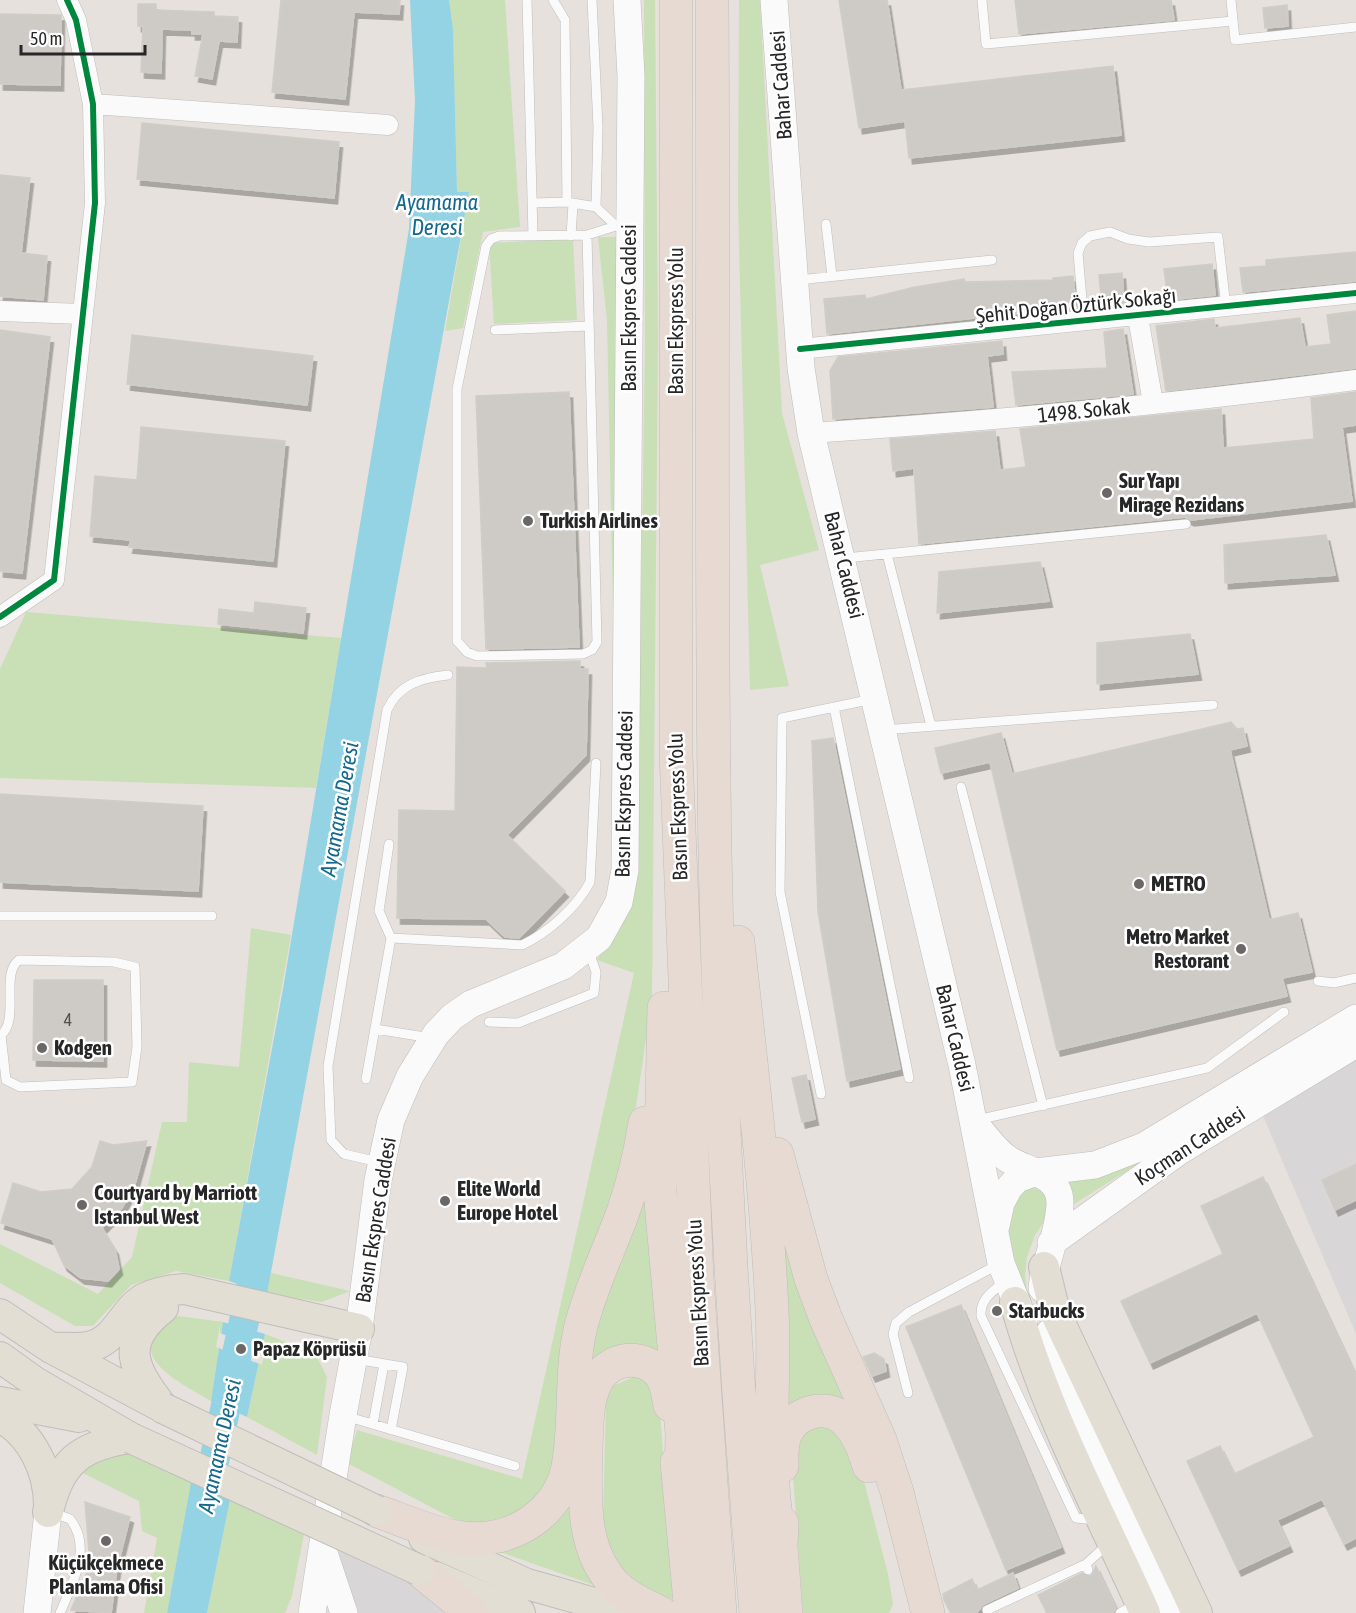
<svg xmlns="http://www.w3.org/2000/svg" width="1356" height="1613" viewBox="0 0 1356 1613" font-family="'Asap Condensed',sans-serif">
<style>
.industrial{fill:#d9d6d8}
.green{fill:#c9dfb6}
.water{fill:#93d3e3}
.pier{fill:#e6e1dc}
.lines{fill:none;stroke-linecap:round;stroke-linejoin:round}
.river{stroke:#93d3e3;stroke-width:30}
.building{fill:#cecbc7;stroke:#d0cdc8;stroke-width:1.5;filter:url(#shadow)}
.lane-casing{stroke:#bfbdbd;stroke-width:10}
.street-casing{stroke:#bfbdbd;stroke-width:21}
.secondary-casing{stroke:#bfbdbd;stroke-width:28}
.primary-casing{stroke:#bfbdbb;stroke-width:32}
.highway-casing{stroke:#bfbdbb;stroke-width:34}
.lane{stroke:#fbfafa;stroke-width:9}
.street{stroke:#fbfafa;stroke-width:20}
.secondary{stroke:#fbfafa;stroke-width:27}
.primary{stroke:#e3ded3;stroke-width:30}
.highway{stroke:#e7dad2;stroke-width:33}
.primary-bridge-casing{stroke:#bfbdbb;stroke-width:32;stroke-linecap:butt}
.primary-bridge{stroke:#e3ded3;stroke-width:30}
.cycleway-casing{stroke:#fff;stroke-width:10}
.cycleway{stroke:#00873e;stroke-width:6}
.poi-dot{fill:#6a6866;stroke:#fff;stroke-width:2}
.labels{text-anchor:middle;stroke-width:5;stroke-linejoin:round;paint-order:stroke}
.number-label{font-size:18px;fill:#525150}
.street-label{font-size:21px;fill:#272727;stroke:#fff}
.poi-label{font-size:21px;font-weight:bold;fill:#272727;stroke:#fff;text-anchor:start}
.water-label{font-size:22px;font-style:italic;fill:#14698d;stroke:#fff}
</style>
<defs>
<filter id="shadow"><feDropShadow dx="3.5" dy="6" stdDeviation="0" flood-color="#0004"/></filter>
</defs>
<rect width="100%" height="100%" fill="#e6e1dc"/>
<path class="industrial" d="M1356,1057V1334L1261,1111Z
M340,1547L427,1591L456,1613H352L338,1561Z"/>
<path class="green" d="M449,0H505L520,227L483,232L463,328L445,331L469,192H457L453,30Z
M644,0H655L658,339L652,998L628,1161L559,1454L545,1488L511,1520L465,1525L347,1463L357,1430L522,1479L634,973L597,960L625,907L637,853L645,350Z
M739,0H760L782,413L819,550L760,565L789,686L750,690L738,201Z
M598,237H624L614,661L607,320Z
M573,239L577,320L494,324L489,243Z
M26,612L341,638L316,788L0,778V669Z
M251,928L291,935L229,1281L176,1271L131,1285L93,1326H75L0,1283V1244L98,1294L132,1257L162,1122H187L189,1062L239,1067Z
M1160,1150L1074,1204L1071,1192L1063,1178C1108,1178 1121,1169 1160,1150Z
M643,1173L663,1359L584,1375L589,1341Z
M1030,1187L1046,1192L1048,1216L1035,1235L1027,1257L1025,1276L1029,1305L1006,1237L1014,1203L1020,1191Z
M780,1208L860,1415L785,1412Z
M271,1273L350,1291L322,1302L267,1294Z
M178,1316L223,1322L211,1401C176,1381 115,1351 178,1316Z
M265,1334L315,1353L327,1377L317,1455L247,1417Z
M637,1375L658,1388L675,1600L642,1588L620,1566L609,1543L603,1521L606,1396L613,1386Z
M821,1425L836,1428L858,1458L888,1574L893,1604L889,1613H803L792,1462L799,1435Z
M118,1450L192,1477L167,1613H144L157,1538L142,1531L139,1501L75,1469Z
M231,1495L304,1534L292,1596L285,1613H207Z
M573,1497L596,1586L500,1552Z"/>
<path class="water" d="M410,0H449L453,29L457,192H469L267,1294L229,1281L283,989L409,229L415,101Z
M223,1322L265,1334L247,1417L211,1401Z
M192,1477L231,1495L207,1613H167Z"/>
<path class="pier" d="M220,1325V1333L265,1351L262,1365L216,1347Z"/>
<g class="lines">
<path class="river" d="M206,1499L253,1279"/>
</g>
<path class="building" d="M281,0H400L399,14L354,12L345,99L272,92Z
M839,0H887L901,90L1113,66L1121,135L909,158L905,121L859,128Z
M1015,0H1171L1174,20L1019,34Z
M138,4H156V10L214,12V16L238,17L237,42L219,41L212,79L195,76L203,34H192V30L162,29L161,73L141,72L143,26H138Z
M1287,5L1288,26L1265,28L1263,8Z
M0,14L61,15L60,85L0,84Z
M142,123L339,142L334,198L137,179Z
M0,175L30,178L21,253L47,256L43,300L0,296Z
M1356,252V281L1243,292L1240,268L1266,266V260Z
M1212,264L1215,295L1168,300L1164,269Z
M1122,273L1124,304L1102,307L1099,275Z
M1073,276L1076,307L827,334L824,299L865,295L866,299L915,287L964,279L965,282L1053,280V278Z
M1356,311V368L1166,391L1156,326L1214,319L1215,328L1300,318L1305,347L1331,344L1327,315Z
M1123,329L1133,394L1016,405L1012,372L1107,368L1104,332Z
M0,330L50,337L22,573L0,571Z
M132,335L313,356L307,405L127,384Z
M1002,341L1003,354L987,356L993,407L833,419L830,371L838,357Z
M569,392L579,647L486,649L476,396Z
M1356,392V425L1342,427L1352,501L1191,520L1185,517L919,544L914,468L893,471L890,439L995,431L1000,470L1026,467L1020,429L1221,409L1223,448L1314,439L1311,398Z
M141,427L285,441L273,561L129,547L131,540L90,536L95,476L137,480Z
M1326,535L1335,575L1225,583L1224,545Z
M1040,562L1049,601L937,613L939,572Z
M255,602L306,608L303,633L218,624L219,609L254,613Z
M1190,634L1198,674L1097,684V643Z
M580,661V669H588L586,755L507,835L565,891L519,938L505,937L486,919L397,918L399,810L455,811L457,667L487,668L486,663Z
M1231,722L1237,729L1243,728L1247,746L1230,750L1269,920L1298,913L1312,972L1282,978L1287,996L1057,1050L990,762L941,773L935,748L1001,733L1012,774Z
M833,738L900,1069L847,1081L818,912L812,741Z
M0,794L203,806L198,891L0,882Z
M34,980H103V1061L33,1060Z
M806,1075L815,1119L802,1122L792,1078Z
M100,1141L113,1145L147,1141L135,1184L122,1208L102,1228L115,1249L119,1269L108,1281L81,1278L64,1265L52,1239L1,1223L13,1183L41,1192L72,1189L92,1167Z
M1356,1164V1200L1335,1210L1322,1180Z
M1263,1177L1356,1376V1538L1344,1544L1322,1499L1277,1520L1289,1546L1238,1570L1187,1461L1220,1446L1234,1474L1314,1437L1257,1313L1150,1363L1121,1301L1223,1254L1201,1206Z
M961,1305L1061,1547L1006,1570L906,1327Z
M874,1353L884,1359L886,1371L872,1376L863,1357Z
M85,1502L130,1517L117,1568L111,1613L71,1610L90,1565Z
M1096,1566L1116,1608L1113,1613H1047L1038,1595L1082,1573L1091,1576Z
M1013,1573L1018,1588L984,1604L976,1613H951L944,1600L943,1594L972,1579L977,1590Z"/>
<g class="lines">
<defs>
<path id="lane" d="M527,0L533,236
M553,0L565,20L567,202
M592,0L598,127L596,207
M982,0L986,44L1233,21
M1231,0L1235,40L1356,27
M533,203L567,202L596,207L616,226
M826,224L832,276
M587,235L597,642L592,650L583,654L477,656L467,652L457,641V389L486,246L491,239L499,236L587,235L616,226L626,227
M571,236L573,204
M798,280L992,260
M1084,322L1078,253L1082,243L1090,236L1110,232L1128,239L1149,242L1218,237L1226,307
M495,330L589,326
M887,554L931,726
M845,558L1186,524
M834,707L909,1078
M883,730L1213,705
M961,787L1043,1106
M0,916H212
M391,938L522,945C549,932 576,908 590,882L596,763
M19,960L114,962L135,967L137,1047L132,1082L20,1087L6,1080L1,1035C20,1020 0,973 19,960Z
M1318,981L1334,983L1356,978
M489,1022L518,1023L594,993L596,972L588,949
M375,1029L431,1038
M366,1079L391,938L379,911L389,844
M821,1094L780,892L782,718L873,699
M977,1120L1207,1068L1284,1012
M379,1162L344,1154L331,1140L328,1066L387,710C399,684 421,678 448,675
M1005,1281C993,1292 980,1298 981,1316L1076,1518L1096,1520
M355,1359L403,1367L391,1430
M908,1393L893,1334L896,1323L909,1312L999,1264
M345,1416L515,1466
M373,1424L384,1364
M51,1512L70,1519C93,1548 72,1584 60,1613
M1088,1570L1086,1564L1107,1545
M988,1613L987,1610L1086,1564
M1120,1613L1136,1604"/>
<path id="street" d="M93,104L388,125
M0,311L82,314
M1138,317L1153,403
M800,349L1356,293
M811,433C993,421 1175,404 1356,380
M0,617L54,580L95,203L93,104L76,20L67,0"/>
<path id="secondary" d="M774,0L801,368L811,433L962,1065L1001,1263L1024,1321
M974,1122C984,1135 993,1147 1005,1157C1023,1171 1059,1172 1060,1202C1060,1231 1045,1260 1042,1288
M996,1226L1001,1203L1009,1188L1017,1179L1036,1172L1095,1165L1144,1146L1356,1018
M1051,1243L1178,1152L1356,1044
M1050,1332L1087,1422L1175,1613
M325,1556L344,1613
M37,1613L48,1512
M312,1613L343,1415L359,1329L378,1180L391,1120L410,1076L436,1034L452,1017L471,1004L563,966L599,938L619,902L625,870L631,76L627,0"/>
<path id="primary" d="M1044,1267L1055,1312L1197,1613
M1015,1302C1045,1411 1099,1510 1145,1613
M0,1314L51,1348L158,1405
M51,1348C63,1347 77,1349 88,1347C116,1342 122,1312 143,1299C156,1292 170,1290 184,1289L359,1329
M0,1357L35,1382L131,1438
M0,1402L79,1417
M163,1408C133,1369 118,1343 163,1308
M0,1417C32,1434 49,1471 49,1506
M48,1512C59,1462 81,1445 131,1438
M424,1538L527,1584L629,1613
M436,1577L520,1613"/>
<path id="highway" d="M676,0V754L697,1279L720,1613
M712,0C714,284 710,568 715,852C720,1105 734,1360 756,1613
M738,942C751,1064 766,1186 772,1310C776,1391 764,1465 781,1546
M664,1008L660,1191L682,1434L681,1482
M777,1154L811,1279L826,1319L880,1440L897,1492L928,1613
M677,1462L691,1613
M782,1466C782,1455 781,1443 786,1433C795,1413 823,1404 841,1417C856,1428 864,1449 869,1466
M377,1511C403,1520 436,1535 463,1538C513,1544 562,1512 569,1461C576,1416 570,1371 581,1326C591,1287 608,1252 622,1215C633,1185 640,1154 645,1123
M782,1523L781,1546L786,1613
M419,1570L472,1613
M661,1613C646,1606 630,1599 618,1588C580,1552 585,1496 586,1449C587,1428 586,1401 596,1382C609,1357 643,1352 661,1375C667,1384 668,1395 670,1405"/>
</defs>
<use href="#lane" class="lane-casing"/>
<use href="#street" class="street-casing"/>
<use href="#secondary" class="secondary-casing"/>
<use href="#primary" class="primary-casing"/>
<use href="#highway" class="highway-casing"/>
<use href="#lane" class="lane"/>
<use href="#street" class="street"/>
<use href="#secondary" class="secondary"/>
<use href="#primary" class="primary"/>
<use href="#highway" class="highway"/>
<defs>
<path id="primary-bridge" d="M163,1408L377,1511
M131,1438L419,1570"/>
</defs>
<use href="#primary-bridge" class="primary-bridge-casing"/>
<use href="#primary-bridge" class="primary-bridge"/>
<defs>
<path id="cycleway" d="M800,349L1356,293
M0,617L54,580L95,203L93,104L76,20L67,0"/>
</defs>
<use href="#cycleway" class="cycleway-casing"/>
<use href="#cycleway" class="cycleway"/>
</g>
<g class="poi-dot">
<circle cx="1107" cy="493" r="6"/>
<circle cx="528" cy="521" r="6"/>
<circle cx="1139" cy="884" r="6"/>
<circle cx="1241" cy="949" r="6"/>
<circle cx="42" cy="1048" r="6"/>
<circle cx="445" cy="1201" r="6"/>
<circle cx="82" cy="1205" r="6"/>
<circle cx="997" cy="1311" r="6"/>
<circle cx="241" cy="1349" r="6"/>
<circle cx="106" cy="1541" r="6"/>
</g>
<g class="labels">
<g class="number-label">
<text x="68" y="1026">4</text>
</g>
<g class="street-label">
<text transform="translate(781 85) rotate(-94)" y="7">Bahar Caddesi</text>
<text transform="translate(1076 306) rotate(-6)" y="7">Şehit Doğan Öztürk Sokağı</text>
<text transform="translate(629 308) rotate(-90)" y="7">Basın Ekspres Caddesi</text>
<text transform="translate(676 321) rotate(-90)" y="7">Basın Ekspress Yolu</text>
<text transform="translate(1084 411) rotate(-6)" y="7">1498. Sokak</text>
<text transform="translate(844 565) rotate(76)" y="7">Bahar Caddesi</text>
<text transform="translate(624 794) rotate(-89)" y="7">Basın Ekspres Caddesi</text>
<text transform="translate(678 807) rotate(-92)" y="7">Basın Ekspress Yolu</text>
<text transform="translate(955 1038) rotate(77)" y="7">Bahar Caddesi</text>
<text transform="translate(1190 1146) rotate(-33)" y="7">Koçman Caddesi</text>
<text transform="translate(376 1220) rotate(-81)" y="7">Basın Ekspres Caddesi</text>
<text transform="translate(698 1293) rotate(-93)" y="7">Basın Ekspress Yolu</text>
</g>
<g class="poi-label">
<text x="1119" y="488">Sur Yapı<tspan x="1119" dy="24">Mirage Rezidans</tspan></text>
<text x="540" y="528">Turkish Airlines</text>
<text x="1151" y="891">METRO</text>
<text x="1229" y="944" text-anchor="end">Metro Market<tspan x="1229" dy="24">Restorant</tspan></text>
<text x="54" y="1055">Kodgen</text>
<text x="457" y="1196">Elite World<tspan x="457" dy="24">Europe Hotel</tspan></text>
<text x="94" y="1200">Courtyard by Marriott<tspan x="94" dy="24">Istanbul West</tspan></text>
<text x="1009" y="1318">Starbucks</text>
<text x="253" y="1356">Papaz Köprüsü</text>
<text x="106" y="1570" text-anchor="middle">Küçükçekmece<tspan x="106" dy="24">Planlama Ofisi</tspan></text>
</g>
<g class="water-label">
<text x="437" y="210">Ayamama<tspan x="437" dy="25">Deresi</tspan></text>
<text transform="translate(339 809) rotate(-80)" y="8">Ayamama Deresi</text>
<text transform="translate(219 1446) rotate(-78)" y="8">Ayamama Deresi</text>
</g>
</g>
<path d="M21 45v9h124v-9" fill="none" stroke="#272727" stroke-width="3"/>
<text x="30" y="45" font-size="18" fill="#272727" stroke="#ffffff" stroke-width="4.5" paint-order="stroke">50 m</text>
</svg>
